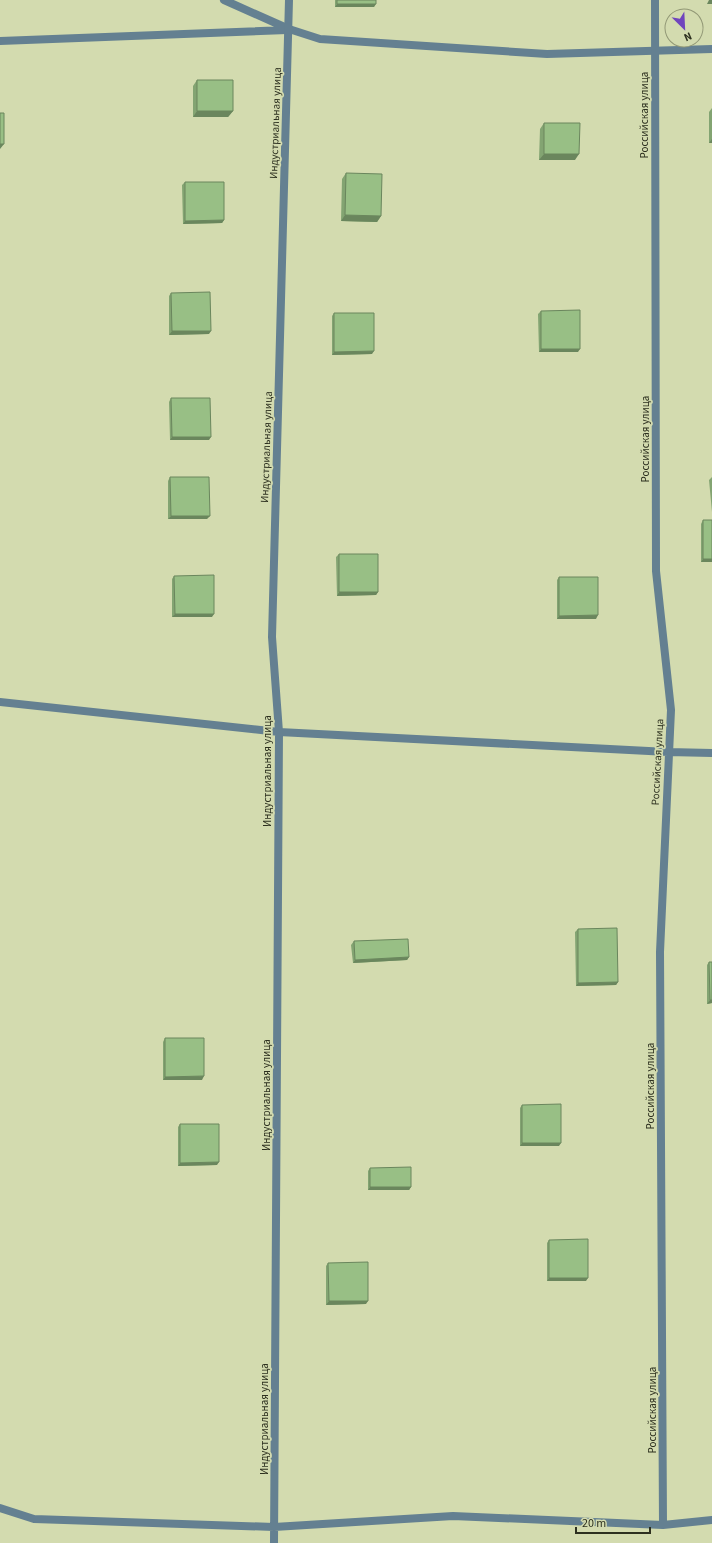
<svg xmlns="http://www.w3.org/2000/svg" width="712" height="1543" viewBox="0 0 712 1543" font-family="'Source Sans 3',sans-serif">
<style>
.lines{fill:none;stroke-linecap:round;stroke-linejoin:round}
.lane{stroke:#648091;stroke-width:8}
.street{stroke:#648091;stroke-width:8}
.wall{fill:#83a472}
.shaded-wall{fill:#6a865d}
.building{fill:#98bf85;stroke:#6a865d}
.labels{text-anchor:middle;stroke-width:3.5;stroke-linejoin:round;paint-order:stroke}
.street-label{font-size:11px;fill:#2d301f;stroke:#d3dbaf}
</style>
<rect width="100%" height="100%" fill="#d3dbaf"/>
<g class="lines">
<path class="lane" d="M224,0L289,29L320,39L547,54L712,49
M0,41L287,30"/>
<path class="street" d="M655,0L656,571L671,710L660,952L663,1525
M0,702L279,732L668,752L712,753
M0,1508L34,1519L274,1527L453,1516L663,1525L712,1520
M274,1543L279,732L272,637L289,0"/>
</g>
<path class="wall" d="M335,0H376L374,7H335Z
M197,80L233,111L228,117H193V86Z
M712,108V143H709V112Z
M544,123L575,160H539L540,129Z
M346,173L381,216L377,222L341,221L342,179Z
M185,182L224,220L222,223L183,224L182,185Z
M171,293L209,334L169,335V296Z
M541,311L578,352H539L538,314Z
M334,313L372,354L332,355V316Z
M171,398L209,440H170L169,402Z
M170,477L207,519H168V481Z
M712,477V512L709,480Z
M703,520H712V562H701V524Z
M339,554L378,592L376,595L337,596L336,557Z
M174,576L212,617H172V579Z
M559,577L596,619H557V580Z
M578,929L618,982L616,985L576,986L575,932Z
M354,941L409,957L407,960L353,963L351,945Z
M709,962L712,1003L707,1004V965Z
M165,1038L202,1080H163V1042Z
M522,1105L559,1146H520V1108Z
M180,1124L217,1165L178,1166V1127Z
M370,1168L411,1187L409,1190H368V1171Z
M549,1240L586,1281H547V1243Z
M328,1263L366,1304L326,1305V1266Z"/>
<path class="shaded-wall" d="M709,0H712V4H707Z
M337,4H376L374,7H335Z
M197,111H233L228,117H193Z
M712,139V143H709Z
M0,144H4L0,149Z
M544,154H579L575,160H539Z
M345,215L381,216L377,222L341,221Z
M224,220L222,223L183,224L185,221Z
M172,331H211L209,334L169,335Z
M541,349H580L578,352H539Z
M374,351L372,354L332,355L334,352Z
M172,437H211L209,440H170Z
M171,516H210L207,519H168Z
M703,559H712V562H701Z
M339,592H378L376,595L337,596Z
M175,614H214L212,617H172Z
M598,615L596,619H557L559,616Z
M409,957L407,960L353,963L355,960Z
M618,982L616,985L576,986L578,983Z
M710,1000H712V1003L707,1004Z
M204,1076L202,1080H163L165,1077Z
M522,1143H561L559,1146H520Z
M219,1162L217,1165L178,1166L180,1163Z
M370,1187H411L409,1190H368Z
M549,1278H588L586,1281H547Z
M329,1301H368L366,1304L326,1305Z"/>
<path class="building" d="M337,0H376V4H337Z
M197,80H233V111H197Z
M0,113H4V144H0Z
M544,123H580L579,154H544Z
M346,173L382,174L381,216L345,215Z
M185,182H224V220L185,221Z
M210,292L211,331H172L171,293Z
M580,310V349H541V311Z
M334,313H374V351L334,352Z
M171,398H210L211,437H172Z
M170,477H209L210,516H171Z
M703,520H712V559H703Z
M339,554H378V592H339Z
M214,575V614H175L174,576Z
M559,577H598V615L559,616Z
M617,928L618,982L578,983V929Z
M408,939L409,957L355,960L354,941Z
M709,962H712V1000H710Z
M165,1038H204V1076L165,1077Z
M561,1104V1143H522V1105Z
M180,1124H219V1162L180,1163Z
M411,1167V1187H370V1168Z
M588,1239V1278H549V1240Z
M368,1262V1301H329L328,1263Z"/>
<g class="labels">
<g class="street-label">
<text transform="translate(644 115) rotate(-90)" y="4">Российская улица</text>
<text transform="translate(275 123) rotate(-88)" y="4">Индустриальная улица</text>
<text transform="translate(645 439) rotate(-90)" y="4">Российская улица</text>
<text transform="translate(266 447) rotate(-88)" y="4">Индустриальная улица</text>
<text transform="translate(657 762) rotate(-87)" y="4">Российская улица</text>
<text transform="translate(267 771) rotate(-90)" y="4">Индустриальная улица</text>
<text transform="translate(650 1086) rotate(-90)" y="4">Российская улица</text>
<text transform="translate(266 1095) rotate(-90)" y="4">Индустриальная улица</text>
<text transform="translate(652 1410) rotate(-90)" y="4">Российская улица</text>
<text transform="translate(264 1419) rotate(-90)" y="4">Индустриальная улица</text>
</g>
</g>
<g transform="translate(684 28) rotate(156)"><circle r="19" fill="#d3dbaf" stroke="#919775"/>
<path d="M0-3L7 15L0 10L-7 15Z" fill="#7045bd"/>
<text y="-6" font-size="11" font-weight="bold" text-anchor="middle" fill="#2d301f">N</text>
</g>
<path d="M576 1527v6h74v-6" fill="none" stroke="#2d301f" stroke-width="2"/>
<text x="582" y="1527" font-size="12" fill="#2d301f" stroke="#d3dbaf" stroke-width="3" paint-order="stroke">20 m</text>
</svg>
